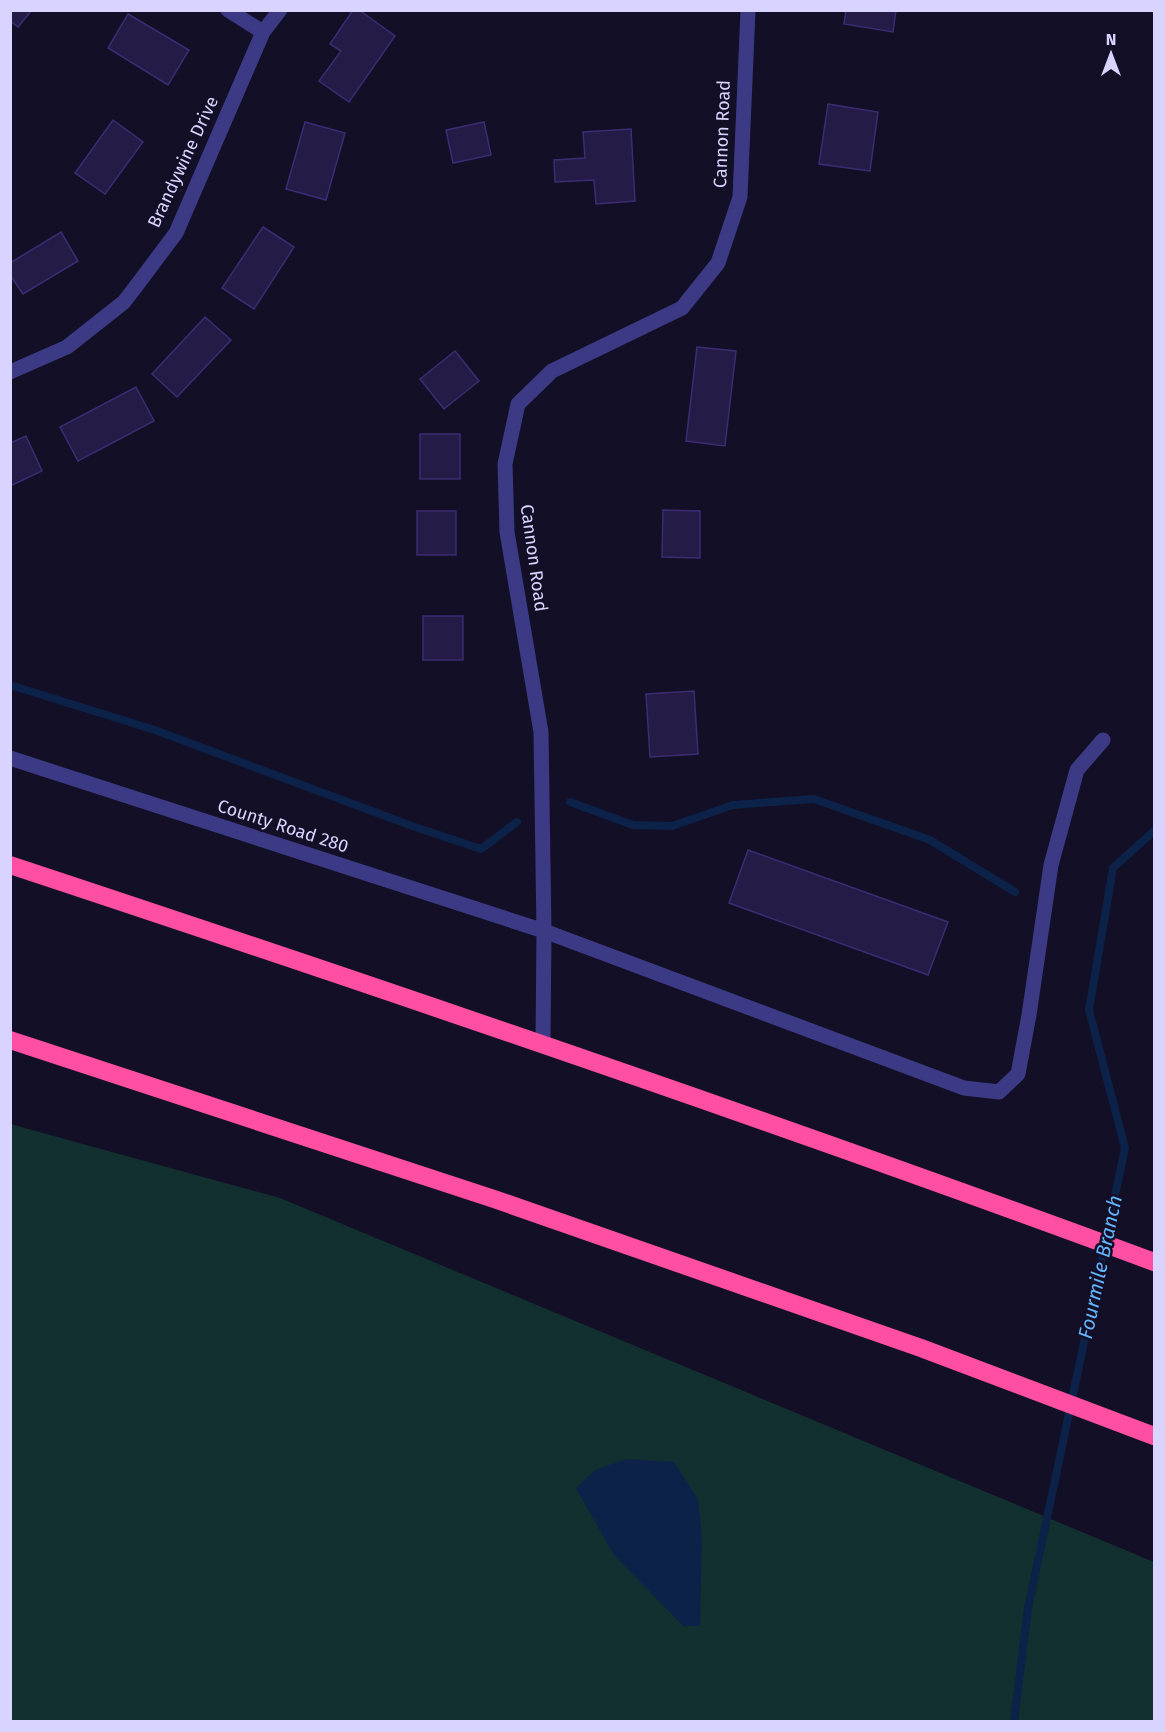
<svg xmlns="http://www.w3.org/2000/svg" width="1165" height="1732" viewBox="0 0 1165 1732" font-family="'Fira Sans',sans-serif">
<style>
.green{fill:#12302f}
.water{fill:#0c2248}
.lines{fill:none;stroke-linecap:round;stroke-linejoin:round}
.stream{stroke:#0c2248;stroke-width:8}
.building{fill:#241b47;stroke:#3b2d73;stroke-width:1.5}
.lane{stroke:#3d3a85;stroke-width:15}
.street{stroke:#3d3a85;stroke-width:15}
.highway{stroke:#ff4fa3;stroke-width:18}
.labels{text-anchor:middle;stroke-width:5;stroke-linejoin:round;paint-order:stroke}
.street-label{font-size:18px;fill:#d9d4ff;stroke:#130f26}
.water-label{font-size:20px;font-style:italic;fill:#62b6ff;stroke:#130f26}
</style>
<rect width="100%" height="100%" fill="#130f26"/>
<path class="green" d="M10,1124L280,1198L1154,1562V1721H11Z"/>
<path class="water" d="M626,1459L674,1462L698,1499L702,1535L700,1626H683L614,1555L576,1488L595,1470Z"/>
<g class="lines">
<path class="stream" d="M10,685L155,730L412,826L481,849L517,822
M570,802L633,825L672,826L733,805L814,799L930,840L1015,892
M1014,1722L1028,1608L1125,1148L1089,1010L1113,868L1154,831"/>
</g>
<path class="building" d="M10,10H32L18,27L10,21Z
M353,10H359L395,36L349,102L319,81L341,51L330,44Z
M846,10H896L893,32L844,24Z
M128,14L189,50L168,85L108,48Z
M828,104L878,112L870,171L819,164Z
M113,120L143,142L105,194L75,173Z
M305,122L345,133L326,200L286,189Z
M484,122L491,155L453,163L446,130Z
M631,129L635,201L596,204L594,180L555,182L554,160L585,158L583,132Z
M263,227L294,247L254,309L222,288Z
M61,232L78,261L23,294L10,275V263Z
M205,317L231,340L177,397L152,374Z
M697,347L736,351L725,446L686,441Z
M455,351L479,381L444,409L420,379Z
M136,387L154,421L78,461L60,427Z
M420,434H460V479H420Z
M26,436L42,471L10,486V443Z
M663,510L700,511V558L662,557Z
M417,511H456V555H417Z
M423,616H463V660H423Z
M694,691L698,754L650,757L646,694Z
M748,850L948,922L928,975L729,903Z"/>
<g class="lines">
<path class="lane" d="M544,931L964,1088L999,1092L1018,1074L1029,1015L1051,865L1077,770L1103,740"/>
<path class="street" d="M228,10L263,32
M10,372L67,347L124,302L140,281L176,233L263,32L280,10
M10,758L544,931
M543,1043L544,931L541,732L507,532L505,464L518,404L552,371L682,308L718,263L740,197L748,10"/>
<path class="highway" d="M10,865C394,992 776,1122 1154,1262
M10,1040L494,1199L921,1348L1154,1436"/>
</g>
<g class="labels">
<g class="street-label">
<text transform="translate(722 134) rotate(-88)" y="6">Cannon Road</text>
<text transform="translate(183 162) rotate(-65)" y="6">Brandywine Drive</text>
<text transform="translate(534 558) rotate(82)" y="6">Cannon Road</text>
<text transform="translate(283 826) rotate(18)" y="6">County Road 280</text>
</g>
<g class="water-label">
<text transform="translate(1100 1267) rotate(-78)" y="7">Fourmile Branch</text>
</g>
</g>
<rect width="1165" height="1732" fill="none" stroke="#d9d4ff" stroke-width="24"/>
<g transform="translate(1111 54)" stroke="#130f26" stroke-width="4.5" paint-order="stroke">
<path d="M0-4.5L10 22L0 15L-10 22Z" fill="#d9d4ff"/>
<text y="-9" font-size="16" font-weight="bold" text-anchor="middle" fill="#d9d4ff">N</text>
</g>
</svg>
